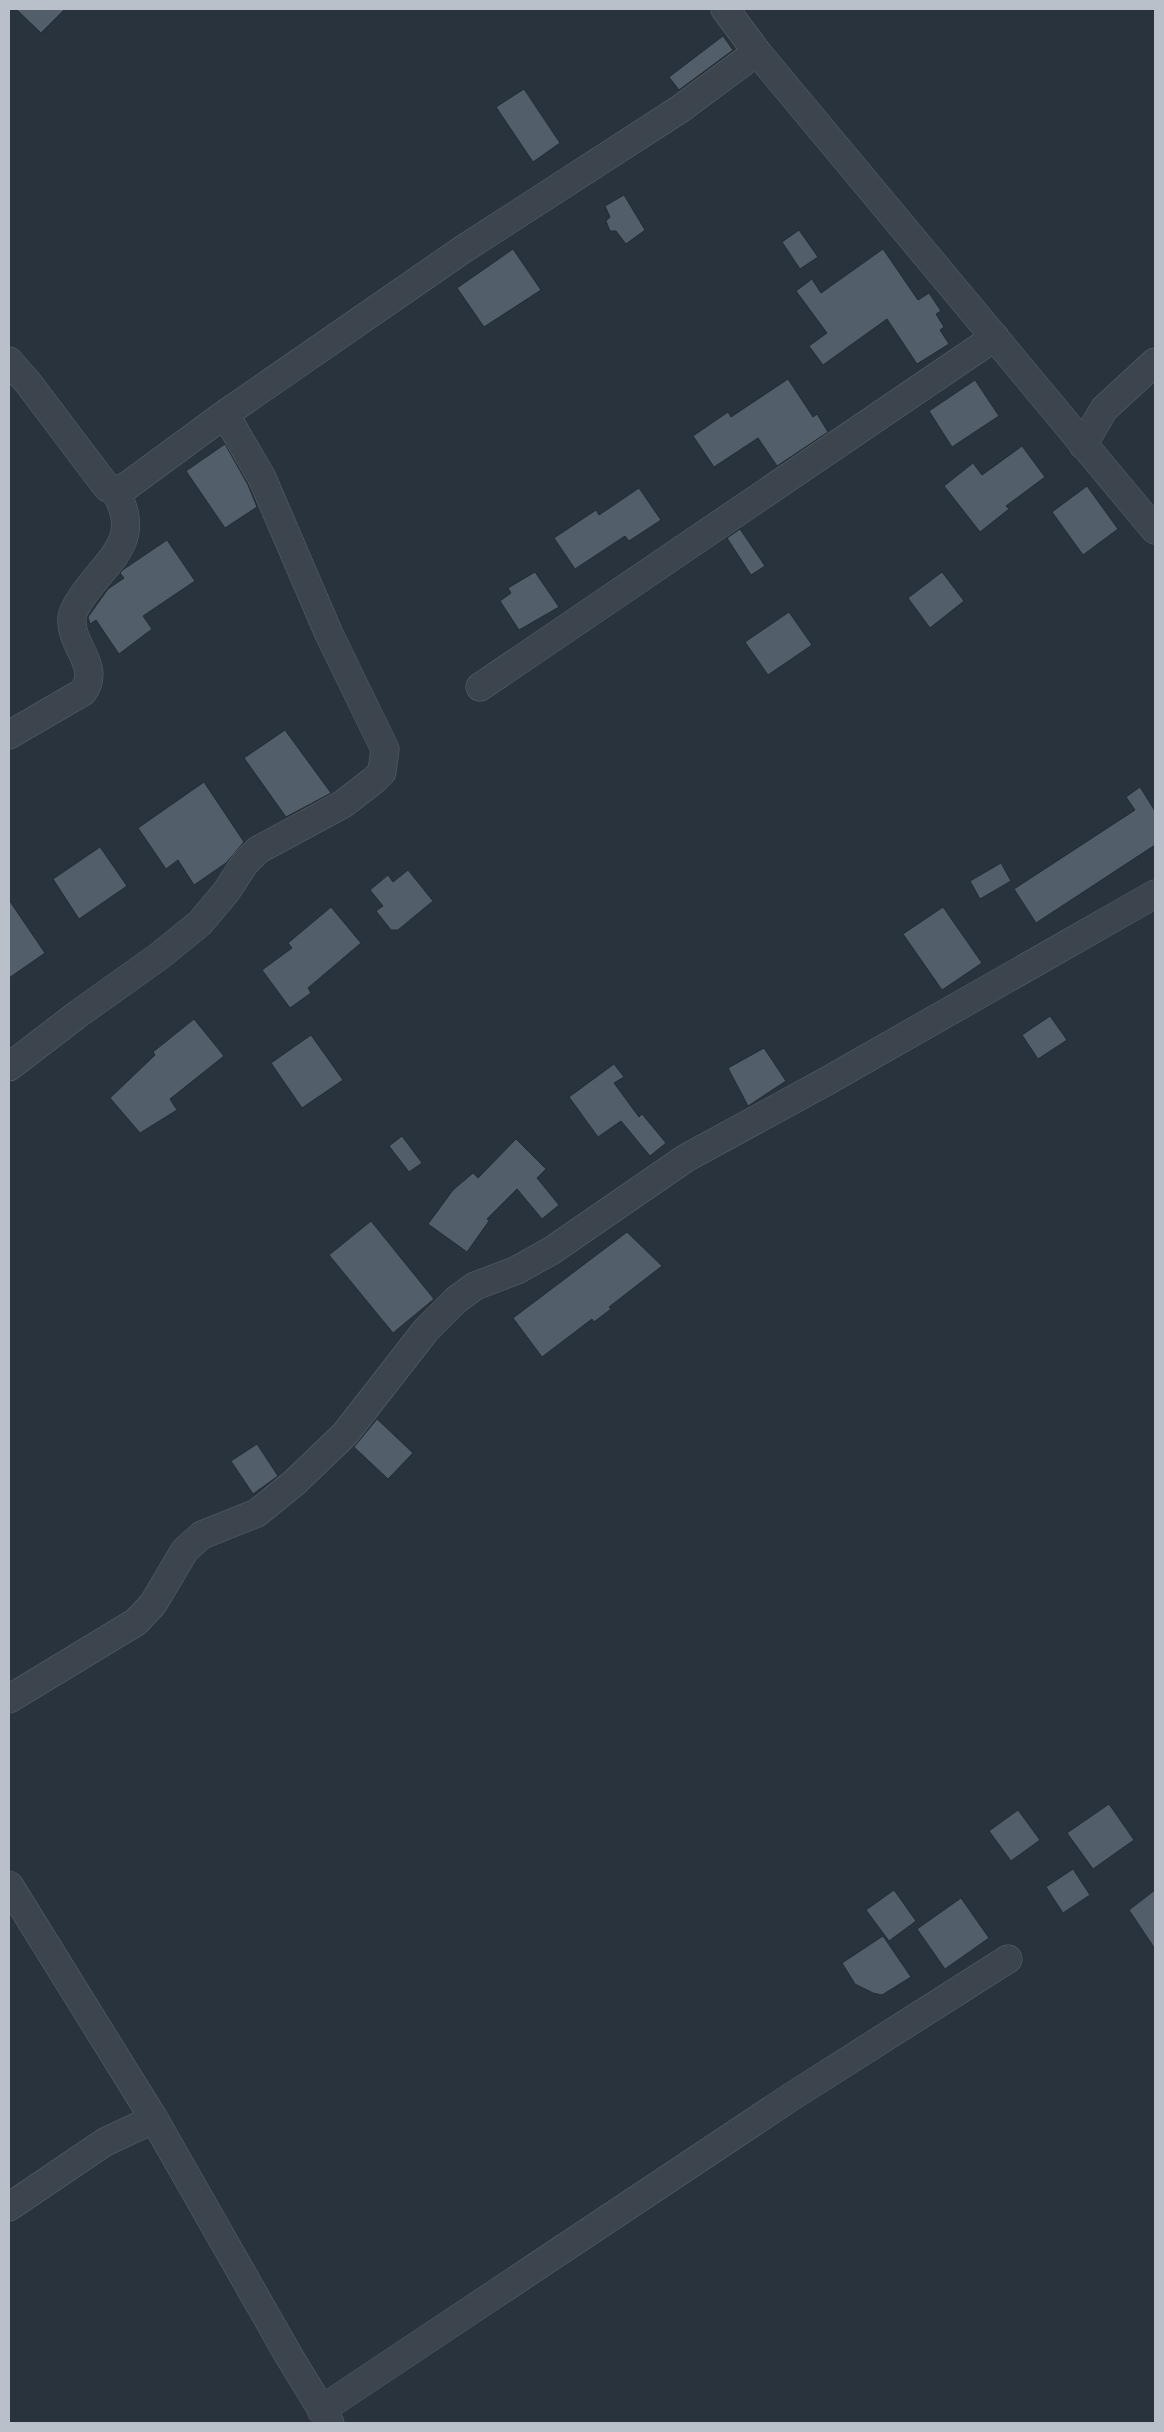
<svg xmlns="http://www.w3.org/2000/svg" width="1164" height="2432" viewBox="0 0 1164 2432" font-family="'PT Sans',sans-serif">
<style>
.building{fill:#525e69;stroke:#232c35}
.lines{fill:none;stroke-linecap:round;stroke-linejoin:round}
.minor-casing{stroke:#5a636c;stroke-width:29}
.minor{stroke:#3c454e;stroke-width:28}
</style>
<rect width="100%" height="100%" fill="#29333e"/>
<path class="building" d="M16,9H65L41,33Z
M723,36L733,50L679,90L669,77Z
M524,89L560,143L533,162L496,107Z
M624,195L645,230L626,244L616,231H610L606,221L610,217L605,206Z
M799,230L818,257L800,269L782,242Z
M513,249L541,290L484,327L457,288Z
M883,249L918,300L929,293L941,311L936,314L944,327L940,330L949,344L917,364L887,319L823,365L809,346L827,333L796,291L812,279L821,293Z
M788,379L813,417L817,414L828,432L777,466L758,438L714,467L693,436L728,412L731,417Z
M975,380L999,416L952,447L929,411Z
M225,444L248,485L257,507L225,528L186,471Z
M1022,446L1045,477L1006,506L1009,509L980,532L944,486L973,463L982,475Z
M1087,486L1118,529L1083,555L1052,512Z
M639,488L661,520L629,541L625,536L575,569L554,538L596,510L599,515Z
M740,529L765,566L751,575L727,538Z
M167,540L195,581L143,616L152,629L119,654L96,620L90,624L88,617L108,589L124,578L120,573L124,569Z
M535,572L559,607L519,630L500,601L511,593L508,588Z
M942,572L964,601L930,628L908,598Z
M789,612L812,645L768,675L745,642Z
M285,730L331,793L286,817L244,758Z
M204,782L244,842L226,863L194,885L178,860L166,869L138,828Z
M1140,787L1155,811V845L1036,923L1014,889L1135,810L1126,797Z
M100,847L127,886L79,919L53,879Z
M1001,863L1011,881L980,899L970,881Z
M408,870L433,901L398,930H391L376,911L383,906L370,890L388,875L393,882Z
M9,900L45,953L9,978Z
M331,907L361,943L308,988L311,993L290,1008L262,970L292,948L288,943Z
M943,907L982,963L942,990L903,934Z
M1050,1016L1067,1040L1038,1059L1022,1035Z
M194,1019L224,1056L170,1099L177,1110L140,1133L110,1098L155,1055L153,1052Z
M311,1035L343,1080L302,1108L271,1063Z
M764,1048L786,1081L748,1106L728,1068Z
M614,1064L624,1077L614,1083L639,1117L642,1114L666,1143L650,1156L621,1121L598,1137L569,1097Z
M402,1136L422,1163L409,1172L389,1146Z
M516,1139L546,1169L537,1178L559,1205L542,1219L517,1189L487,1219L489,1221L467,1252L428,1224L453,1190L473,1173L478,1178Z
M371,1221L434,1299L393,1333L329,1255Z
M627,1232L662,1266L609,1307L611,1309L594,1322L592,1319L542,1357L513,1318Z
M377,1419L413,1453L388,1479L354,1447Z
M257,1444L278,1476L253,1494L231,1461Z
M1109,1804L1134,1840L1093,1869L1067,1833Z
M1018,1810L1040,1840L1011,1861L989,1831Z
M1073,1869L1090,1895L1063,1913L1046,1887Z
M894,1890L916,1921L889,1941L866,1910Z
M1155,1890V1949L1129,1910Z
M961,1898L989,1938L945,1969L917,1929Z
M883,1936L911,1977L882,1995L873,1993L855,1984L842,1963Z"/>
<g class="lines">
<defs>
<path id="minor" d="M725,9L757,52L1155,530
M9,361L29,384L103,482L108,488L115,491L127,486L225,414L262,478L329,634L385,749L382,772L374,780L343,804L258,850L245,863L226,892L200,923L158,957L78,1014L9,1067
M225,414L462,250L680,109L757,52
M1083,445L1104,409L1155,362
M480,687L995,337
M9,735L83,692C102,666 69,645 72,617C73,609 80,600 84,594C110,557 143,539 115,491
M9,1699L136,1622L153,1604L185,1550L202,1535L257,1513L295,1482L345,1434L426,1330L456,1300L475,1286L517,1270L551,1251L686,1158L827,1081L1155,894
M9,1885L154,2119L289,2356L330,2423
M9,2207L105,2142L154,2119
M321,2410L791,2097L1008,1959"/>
</defs>
<use href="#minor" class="minor-casing"/>
<use href="#minor" class="minor"/>
</g>
<rect width="1164" height="2432" fill="none" stroke="#b9c0c9" stroke-width="20"/>
</svg>
